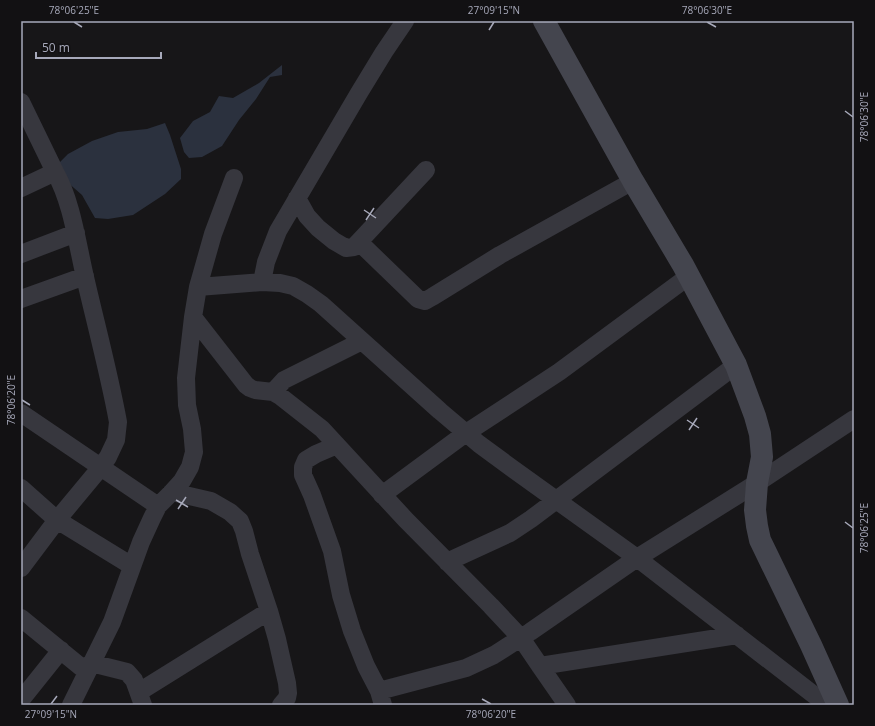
<svg xmlns="http://www.w3.org/2000/svg" width="875" height="726" viewBox="0 0 875 726" font-family="'Open Sans',sans-serif">
<style>
.water{fill:#2b313e}
.lines{fill:none;stroke-linecap:round;stroke-linejoin:round}
.street{stroke:#37373e;stroke-width:18}
.secondary{stroke:#44454e;stroke-width:22}
.ticks{fill:none;stroke:#a7a9ba;stroke-width:1.5}
.neatline{fill:none;stroke:#a7a9ba;stroke-width:1.5}
.ticks-label{font-size:10px;text-anchor:middle;fill:#a7a9ba}
</style>
<rect width="100%" height="100%" fill="#171618"/>
<path class="water" d="M282,65V75L270,77L256,99L239,120L222,146L202,157L189,158L184,152L180,138L193,121L210,112L219,96L233,98L259,83Z
M165,123L170,135L181,169V179L165,194L133,215L108,219L95,218L82,195L66,181L57,165L68,154L92,141L118,132L147,129Z"/>
<g class="lines">
<path class="street" d="M21,102L55,172C72,202 77,243 85,277C96,325 109,373 118,422L116,440L108,457L101,467L57,520L21,568
M21,188L55,172
M297,198L307,216L318,228L334,241L346,248L354,247L426,170
M359,242L418,299L425,301L432,297L500,255L633,181
M21,254L76,233
M262,282L266,262L278,231L359,93L384,52L405,21
M198,287L262,282L280,283L293,286L307,294L321,304L440,411L479,444L513,469L637,558L827,705
M21,299L85,276
M193,317L246,385L250,388L255,390L273,392L280,396L322,429L405,519L491,606L521,638L540,666L567,705
M273,392L284,380L362,341
M21,413L158,506
M337,445L316,454L306,460L303,467V475L312,495L332,551L341,595L352,631L366,666L379,691L383,705
M21,488L57,520L132,566
M172,492L211,501L230,512L240,521L244,531L250,554L269,611L277,639L287,683L288,693L287,698L281,705
M382,495L466,433L559,372L689,276
M447,562L510,533L531,519L736,365
M21,618L87,672
M91,663L127,672L134,680L143,705
M540,666L737,635
M379,691L466,668L494,655L530,632L637,558L757,483L854,419
M139,692L269,611
M21,700L61,650
M71,705L112,622L141,542L152,518L158,506L172,492L182,481L190,467L194,452L192,429L187,405L186,378L193,317L198,287L213,234L234,178"/>
<path class="secondary" d="M544,21L633,181L683,265L736,365L755,416L760,434L762,457L757,483L755,510L757,526L760,540L811,645L838,705"/>
</g>
<path class="ticks" d="M74,22L82,27M707,22L716,27M489,30L494,22M845,111L853,117M364,210L376,218M366,220L374,208M22,400L30,405M687,420L699,428M689,430L697,418M176,500L188,507M178,509L186,497M845,522L853,528M482,699L491,704M51,704L57,696"/>
<rect width="875" height="726" fill="none" stroke="#121113" stroke-width="44"/>
<path d="M36 52v6h125v-6" fill="none" stroke="#a7a9ba" stroke-width="2"/>
<text x="42" y="52" font-size="12" fill="#a7a9ba" stroke="#121113" stroke-width="3" paint-order="stroke">50 m</text>
<rect x="22" y="22" width="831" height="682" class="neatline"/>
<g class="ticks-label">
<text x="74" y="14">78°06'25"E</text>
<text x="494" y="14">27°09'15"N</text>
<text x="707" y="14">78°06'30"E</text>
<text transform="translate(864 117) rotate(-90)" y="4">78°06'30"E</text>
<text transform="translate(11 400) rotate(-90)" y="4">78°06'20"E</text>
<text transform="translate(864 528) rotate(-90)" y="4">78°06'25"E</text>
<text x="51" y="718">27°09'15"N</text>
<text x="491" y="718">78°06'20"E</text>
</g>
</svg>
